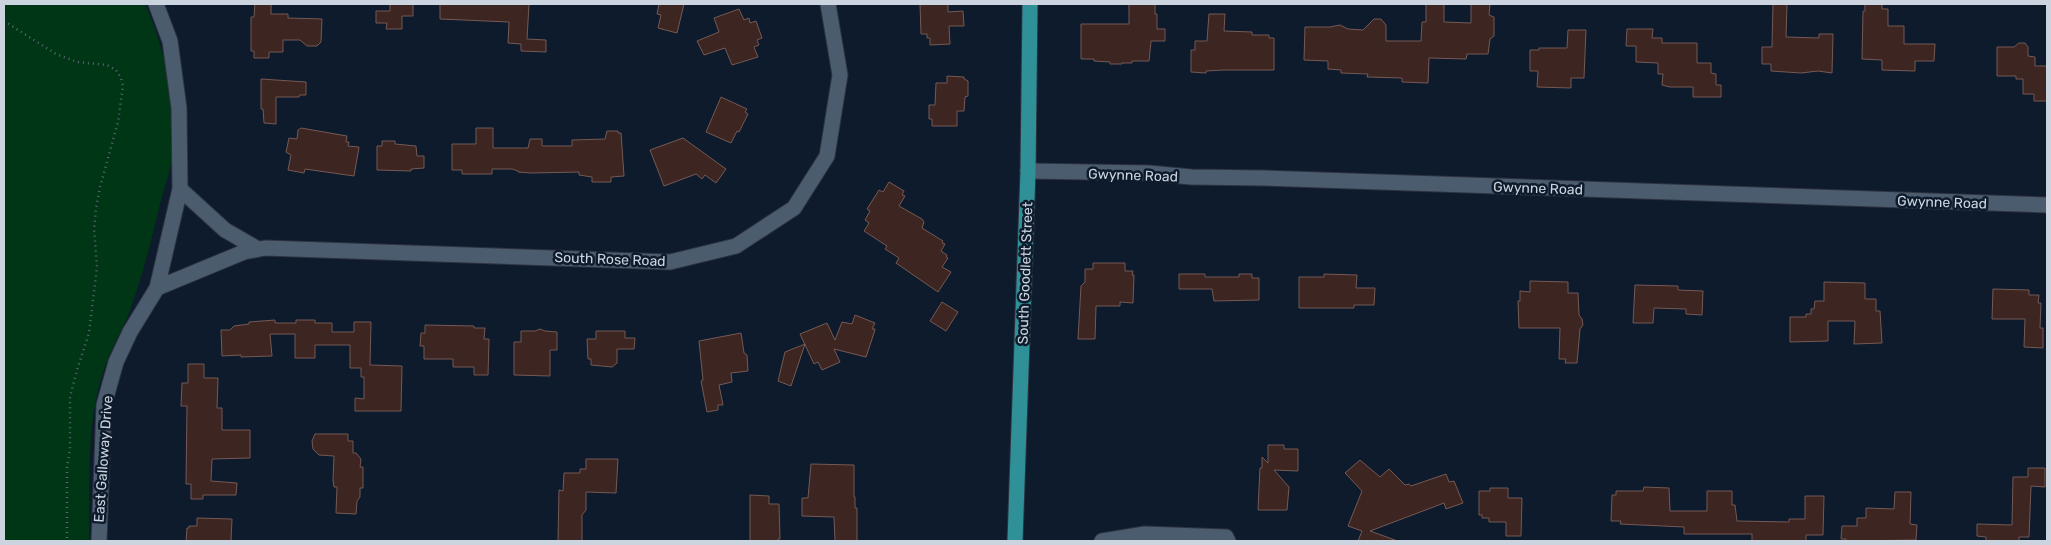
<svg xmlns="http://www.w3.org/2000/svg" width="2051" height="545" viewBox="0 0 2051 545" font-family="Rubik,sans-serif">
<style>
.green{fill:#003616}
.building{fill:#3d2522;stroke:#755955}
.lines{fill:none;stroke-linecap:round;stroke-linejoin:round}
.minor-casing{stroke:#2d3340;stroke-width:17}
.major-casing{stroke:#2d3340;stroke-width:17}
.path{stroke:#5b6675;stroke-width:2.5;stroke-dasharray:1 4;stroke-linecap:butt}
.minor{stroke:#4c5c6f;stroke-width:15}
.major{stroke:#309097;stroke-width:15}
.labels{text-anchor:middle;stroke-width:5;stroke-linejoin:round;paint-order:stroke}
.street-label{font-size:14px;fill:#cbd4df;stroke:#0e1b2c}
</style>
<rect width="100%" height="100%" fill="#0e1b2c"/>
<path class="green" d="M4,4H145C166,51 176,103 172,155C171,170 165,185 161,200C152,238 142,278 128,316C120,335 109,352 103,372C86,423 90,487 89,541H4Z"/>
<path class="building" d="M255,4H271V14H288V18L322,19L321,42L317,46H307L300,40H283V52H269V58H254V51H251V17H254Z
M390,4H413V16H402V29H386L387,23H376V11H390Z
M440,4H529L527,39L546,40V52L521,51V44L508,43L509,22L440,19Z
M659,4H684L677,33L658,28L661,15L657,14Z
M920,4H948V12L963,11L964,26H949L950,44L930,45V38H927V34H921Z
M1129,4H1155V14H1157V29H1165V41H1151L1149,61H1132V63H1122V64H1110V62L1094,61V59H1081V24H1129Z
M1426,4H1444V22L1471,23V4H1490L1489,15L1494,17V36L1490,39L1488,54H1467L1466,59L1429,58L1428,83L1402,82V78L1367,77L1368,74L1341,73V70L1328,69V61L1304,60L1305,27H1330L1340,25L1348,29L1363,30L1374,19H1381L1386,25V41H1421L1422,22H1426Z
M1773,4H1787L1786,37L1819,38V34H1833L1832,73L1818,71L1801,73L1771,71V64H1762V47H1772Z
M1865,4H1882V9H1888V26H1904V44H1935L1934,61H1915V71L1882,70V60L1862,59L1863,11H1865Z
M739,9L744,20L749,18L750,23L756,21L762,38L757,40L759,45L754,47L758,57L732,65L725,48L704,55L697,41L719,32L714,18Z
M1209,14H1225L1224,31L1252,32V35H1269V38H1274V70H1224L1206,71V73L1191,72V50H1195V41H1207Z
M1627,29H1653L1652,38H1662V43H1697V63H1711V73L1716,74V85H1721V97H1693V87H1670L1662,85L1663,74H1658V63L1636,62V46H1626Z
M1568,30H1586L1584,78H1571V88L1537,87L1538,71H1530V50H1539V48H1567Z
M2019,43H2025L2028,47V56L2035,57V66H2047V101H2034V94H2023V79H2016V76H1997V47H2014Z
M947,76L964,77V79L968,81V96L965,97L964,111H957V126H932V119H929V105H935L936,83H947Z
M261,79L306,82V95H300L299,97H276V124L264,123L263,109H261Z
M721,97L747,109L745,112L748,114L739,132L737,131L731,143L706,132Z
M301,128L347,136L346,142H349L348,146L359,147L354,176L305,169L304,173L288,170L291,155L286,152L289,138L297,139L298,130Z
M476,128H493V148H528L530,139H542V146H572V140L605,139L607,131H618V133H621L624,176L611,177V182H592V177L579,175V172L531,173L518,172V171L512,169H492V174H462V170H452V144H476Z
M683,138L726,169L716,183L705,175L702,179L696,174L664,186L650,150Z
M382,141H395V144L416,146L417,156H424V168L411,169V171L377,170V146H382Z
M889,182L904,191L902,195L905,196L899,206L922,219L924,222L922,228L943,241L942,243L945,244L941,251L947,255L946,257L948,258L942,267L951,272L938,292L896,263L899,258L885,249L887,246L864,231L869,223L865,220L870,211L867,209L879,190L883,192Z
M1093,263H1125V271H1133L1132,275H1134L1133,303L1120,302V306H1096L1095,339H1078L1081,286L1085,282V269H1093Z
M1179,274H1205V277H1239V274H1252V278H1259V300L1214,301L1212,289H1179Z
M1324,274L1357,275L1356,288H1375L1374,305H1354V308H1299V277H1324Z
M1530,281L1568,282V293H1578L1579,315L1582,319L1583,325L1580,329L1577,363H1565L1566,359H1559L1560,328H1519L1518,301H1520V291L1530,292Z
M1824,282L1865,283V299H1876V311H1880L1882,343L1854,344L1855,321H1828V341L1790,342V317H1806V314H1811V309H1814L1815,301H1824Z
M1635,285L1678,286V290L1703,291L1702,315L1686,314V309L1654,308L1653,323H1633Z
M1993,289L2029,290V295H2039L2038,303H2041L2040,328H2043V348L2024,347L2025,319H1992Z
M942,302L958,312L946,331L930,321Z
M855,315L875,323L872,329H875L874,333L866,357L834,349L840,362L822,370L818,362L814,364L800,334L827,323L835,340L842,322L852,324Z
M275,320V323H296V320H315V323H332V332H354V322H371L370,365L402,366L401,411H355V398L364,399V377H361V368H350V345H315V358H295V334H270L272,356L241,357V355L222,356L221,330H230L234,326L249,324V322Z
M425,325L474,326V328H485L484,339H489L488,375H474V367H453V359H424V346H420L421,333H425Z
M540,329L545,331L557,332V350H550V376L514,375V342H521V331H535Z
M596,331H625V338H635L634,349H617V363L612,367L591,365V359H588L587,339H596Z
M741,333L744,353L747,355L748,371L731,373L732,382L719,385L723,405H718V410L707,412L701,381L703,380L699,341Z
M805,344L791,386L778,381L785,352Z
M188,364H204V378H218L217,408H222V430H250V458L212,459L211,481L237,483L236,495H203V499H191V484H186L187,406H181L182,383H188Z
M315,434H348V441H353V453H356L361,459L360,467H363V488H360V497L357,501L356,514L336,513L337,487H334L333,480L334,456L319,455L313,449L312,441Z
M1268,445H1284V449H1298V471L1274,470L1289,487L1287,510H1258L1260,468H1262V457L1268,463Z
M586,459H618L616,493L586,492V510L582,515V541H558L559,490L563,491L564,473H580V469H586Z
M1360,460L1380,477L1389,469L1405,485L1409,484L1411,486L1446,474L1449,482L1454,481L1463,503L1446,509L1444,503L1370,531L1395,540V541H1358L1362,531L1348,526L1362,491L1345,473Z
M811,464L854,465V497H855V508H857V541H835L834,517L802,516V498H808Z
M2028,468H2045V487L2031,486L2029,537H2019V541H1986V537L1977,536V524L2012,525L2013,477H2028Z
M1644,487L1669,488L1670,511H1707V491H1732V505H1735L1737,521L1789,522V519H1805V496H1824L1823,535H1806V541H1752V534H1684V527L1620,524L1621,521H1611L1612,495H1616V491H1643Z
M1490,488H1508V498H1522L1521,536H1506V522H1489V518H1482V515H1479V491H1490Z
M1895,492H1911L1910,524L1917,525L1916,540L1846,541V539H1841L1842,526H1857V518H1866V508L1894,509Z
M750,495L769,496V504H779L780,539H778V541H750Z
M197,518L232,519L231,541H186L187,528H189V526H197Z"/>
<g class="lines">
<defs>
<path id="minor" d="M1028,171L1149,173L1191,177L1264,178L2047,205
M180,189L225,230L258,249
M157,288L244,252L265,248L670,262L736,246L794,208L827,156L840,75L828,4
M99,541L104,405L116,362L130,332L157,288L180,189L179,108L170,41L156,4
M1102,541L1145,534L1226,537L1228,541"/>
<path id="major" d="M1015,541L1028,171L1030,4"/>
</defs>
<use href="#minor" class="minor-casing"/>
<use href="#major" class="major-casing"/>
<path class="path" d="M4,21L56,54L77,62L107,65L116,70L121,78L123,86L118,122L100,187L96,209L94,229L97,267L89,333L77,370L70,397V449L67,468V541"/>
<use href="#minor" class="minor"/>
<use href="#major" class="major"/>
</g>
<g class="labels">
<g class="street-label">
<text transform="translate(1133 175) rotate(2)" y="5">Gwynne Road</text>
<text transform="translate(1538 188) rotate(2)" y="5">Gwynne Road</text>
<text transform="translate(1942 202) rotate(2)" y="5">Gwynne Road</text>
<text transform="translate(610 259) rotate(2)" y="5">South Rose Road</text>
<text transform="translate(1025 273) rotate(-88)" y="5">South Goodlett Street</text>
<text transform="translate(103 459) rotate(-86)" y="5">East Galloway Drive</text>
</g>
</g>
<rect width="2051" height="545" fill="none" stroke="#cbd4df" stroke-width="10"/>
</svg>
